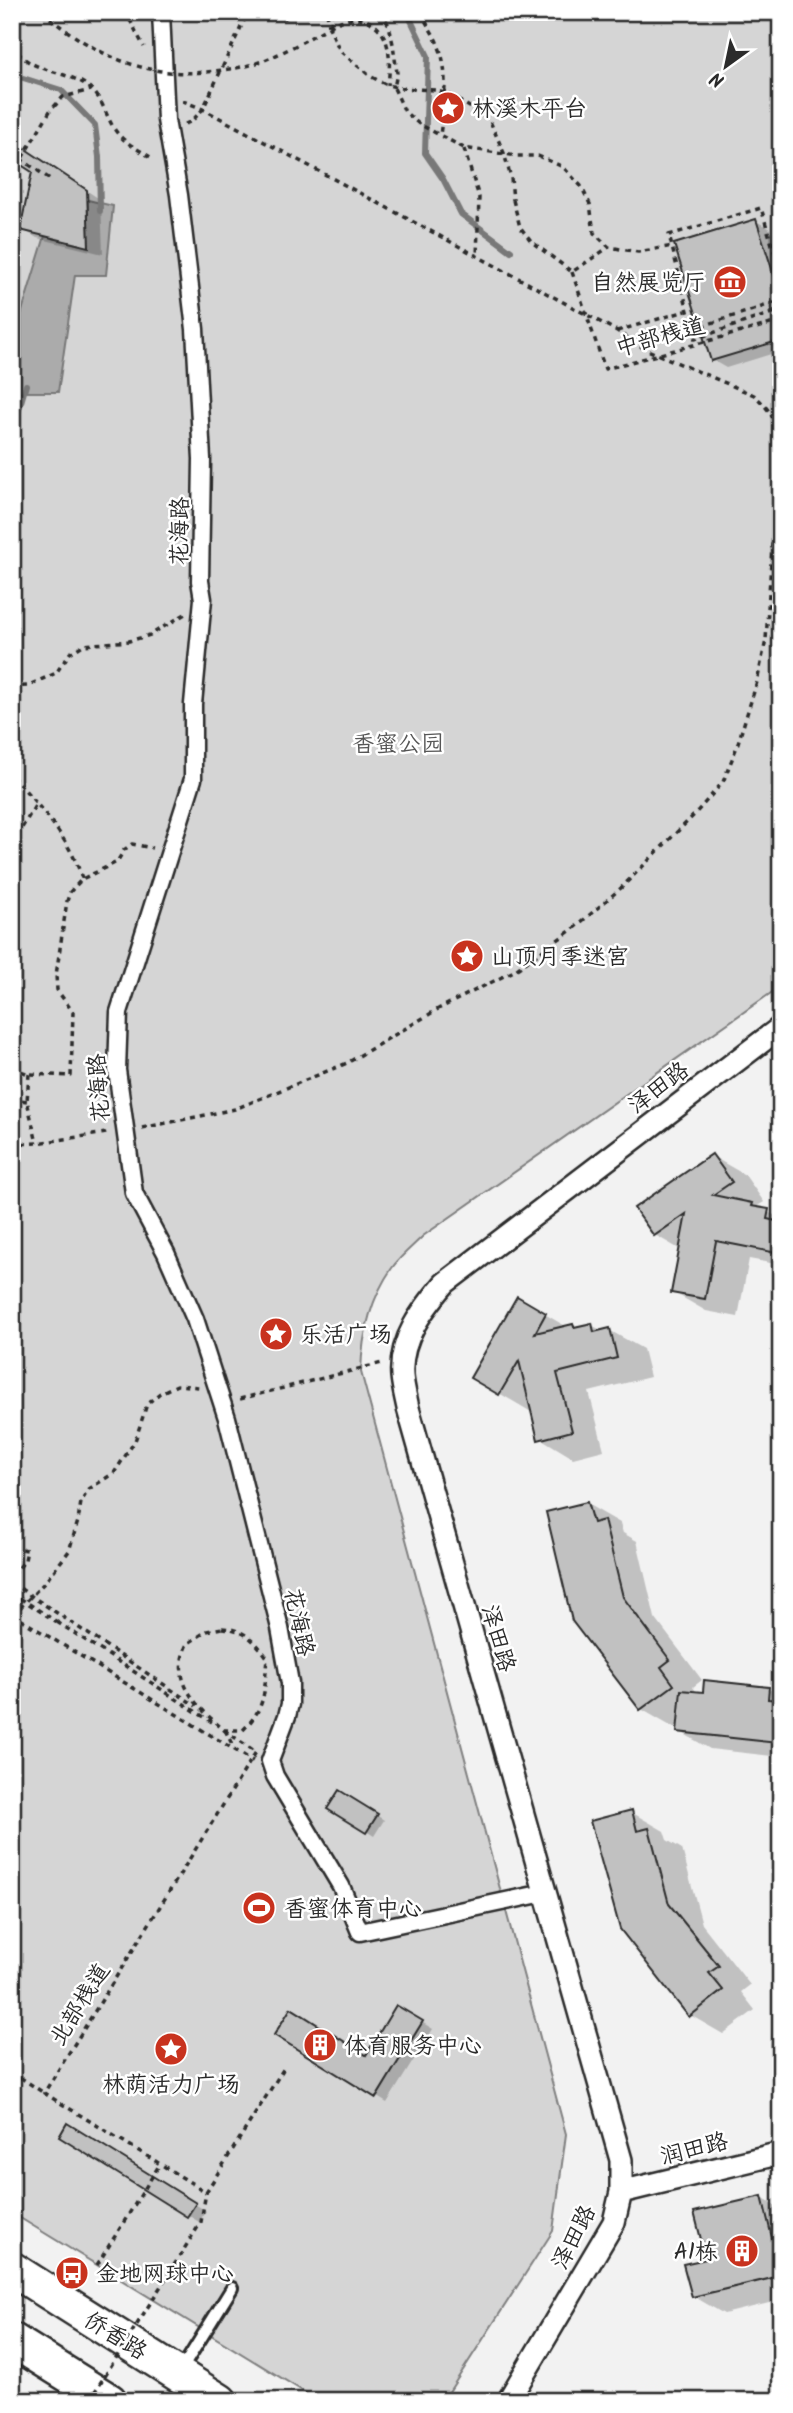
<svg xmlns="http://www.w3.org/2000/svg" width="793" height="2413" viewBox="0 0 793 2413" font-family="Kalam,'LXGW WenKai TC',sans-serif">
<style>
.green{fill:#d5d5d5;stroke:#808080;stroke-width:2}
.water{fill:#ababab;stroke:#787878;stroke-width:2}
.shadow{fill:#0003}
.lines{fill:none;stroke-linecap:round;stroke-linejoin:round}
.stream{stroke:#787878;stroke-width:6}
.building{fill:#c1c1c1;stroke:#2b2b2b;stroke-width:2}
.service-casing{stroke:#2b2b2b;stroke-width:16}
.pedestrian-casing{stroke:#2b2b2b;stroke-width:21}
.minor-casing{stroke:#2b2b2b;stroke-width:26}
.primary-casing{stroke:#2b2b2b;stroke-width:38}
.path{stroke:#2b2b2b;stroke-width:3.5;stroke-dasharray:5 5;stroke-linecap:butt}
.service{stroke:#fff;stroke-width:10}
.pedestrian{stroke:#fff;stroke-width:16}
.minor{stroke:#fff;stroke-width:21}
.primary{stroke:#fff;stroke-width:33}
.path-bridge{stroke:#2b2b2b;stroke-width:3.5;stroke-dasharray:5 5;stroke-linecap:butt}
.labels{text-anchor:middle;stroke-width:5;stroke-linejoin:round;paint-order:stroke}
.poi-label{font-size:23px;fill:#2b2b2b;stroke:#fff;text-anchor:start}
.street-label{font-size:23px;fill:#2b2b2b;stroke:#fff}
.park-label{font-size:23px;fill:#565656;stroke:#fff}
</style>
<rect width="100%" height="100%" fill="#f2f2f2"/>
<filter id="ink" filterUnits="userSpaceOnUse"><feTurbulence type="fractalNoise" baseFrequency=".0143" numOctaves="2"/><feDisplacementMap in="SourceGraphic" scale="14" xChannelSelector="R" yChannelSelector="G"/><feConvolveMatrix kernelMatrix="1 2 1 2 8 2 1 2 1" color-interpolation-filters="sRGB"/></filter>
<g filter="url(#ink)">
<path class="green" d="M12,12H781V986L423,1236C413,1246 400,1256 392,1268C371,1298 362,1336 361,1372L566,2134L553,2231L443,2401H319L12,2213Z"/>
<path class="water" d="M88,200L113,206L106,275H75L58,392H12V344L45,236L88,247Z"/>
<path class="shadow" d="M12,141L101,200L103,254L37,238L22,229L34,171Z
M756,221L770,229L781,263V351L726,368L712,360Z
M712,1156L745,1175L764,1202L756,1207L781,1218V1265L749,1259L738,1317L706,1311L673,1292L681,1250L655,1235Z
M517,1298L567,1327L573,1326L577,1328L591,1325L603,1331L609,1330L643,1349L650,1377L589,1392L604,1450L573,1458L540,1438L533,1413L472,1377Z
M587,1504L620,1523L623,1533L637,1541L655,1618L702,1680L693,1687L698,1694L769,1689L781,1696V1757L710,1749L679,1731L680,1724L674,1728L641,1709Z
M340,1792L384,1820L374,1836L330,1808Z
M631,1812L664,1831L667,1840L682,1849L702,1924L750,1985L741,1992L755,2010L723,2034L690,2015Z
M397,2007L433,2029L387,2103L277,2035L366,2057Z
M775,2008L781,2009V2055L770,2048Z
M79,2132L206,2211L199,2222L61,2137Z
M762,2198L781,2209V2300L724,2314L693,2296L708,2260Z"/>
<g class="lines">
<path class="stream" d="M407,12L428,56L425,153L443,179L461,214L511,251
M12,72L20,77L61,90L95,125L99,157L100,211
M12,433L26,385"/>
</g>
<path class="building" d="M12,140L87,190L89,247L20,230L32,172L12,159Z
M756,219L781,297V340L711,361L674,244Z
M712,1154L732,1182L713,1195L752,1203L751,1206L769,1209L767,1219L781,1222V1234L777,1253L716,1241L705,1299L671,1293L686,1214L654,1236L634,1208Z
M517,1296L546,1313L535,1333L573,1324L574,1327L592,1323L594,1332L610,1328L617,1358L557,1373L572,1431L538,1440L519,1361L499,1395L470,1378Z
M587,1502L593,1523L604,1520L623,1597L670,1660L661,1667L674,1685L640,1710L572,1621L546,1512Z
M704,1680L769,1687L768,1699L781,1700L778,1743L677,1732L681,1690L703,1692Z
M339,1790L378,1814L366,1833L327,1809Z
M632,1810L637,1831L649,1828L669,1904L719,1966L709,1973L723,1990L689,2017L620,1929L590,1821Z
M396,2005L423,2021L376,2098L274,2035L291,2008L366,2055Z
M67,2123L196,2203L187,2217L59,2137Z
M762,2196L773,2242L781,2241V2276L692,2297L683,2264L706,2259L694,2212Z"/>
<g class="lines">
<defs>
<path id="service" d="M180,2372L232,2288"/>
<path id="pedestrian" d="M161,12L166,120L179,195L195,329L202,459L200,581L203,599L193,704V779L119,1012L117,1070L134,1193L166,1253L195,1319L227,1418L280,1628L290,1683V1704L287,1716L270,1761L275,1776L341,1886L360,1932L544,1893"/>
<path id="minor" d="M621,2192L781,2153
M508,2401L614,2222L621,2192V2160L408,1408C406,1398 403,1387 402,1376C399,1339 423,1309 445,1283L781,1027"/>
<path id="primary" d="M12,2269L220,2401
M12,2340L110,2401"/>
</defs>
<use href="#service" class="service-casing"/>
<use href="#pedestrian" class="pedestrian-casing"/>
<use href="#minor" class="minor-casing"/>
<use href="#primary" class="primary-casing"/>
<path class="path" d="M123,12L130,20L144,47
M254,12L285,18L293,12
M304,12L306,15L311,12
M327,12L329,25
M380,12L389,25L393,44L397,73L394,88L405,112L419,124L464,148L517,156H538L563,167L581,186L590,204L594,233L609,247L638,252L673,246
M421,12C426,24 435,35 439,47C450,74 443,108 440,136
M330,25L334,12
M329,27C339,21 349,17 361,19C392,26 391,60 388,85
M12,44C27,73 63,69 86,85C102,95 105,115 115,130C124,143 141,151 154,159
M185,124L192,121L203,109L248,12
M464,149L479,197L477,257
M12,175L50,111L63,97L91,90
M12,179C20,211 20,249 12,282
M513,200L520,227L532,242L572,272L609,247
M781,274L761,208L669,235L695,339L781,310
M692,329L753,310
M617,331L686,311
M12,687L27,686L56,673L70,653L83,645L129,641L150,635L185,614
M12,719L16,706L17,687
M12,776C37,803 73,843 82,879
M12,845L36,804
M12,1068L29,1074L71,1076L73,1012L57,990L56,975L67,901L70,892L82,879L117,862L124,850L132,844L152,848
M29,1074L27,1101L37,1143
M12,1099L27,1101
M142,1128L235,1109L347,1063L440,1008L514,971L573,929L621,888L694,815L723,782L736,749L757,682L766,640L778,453C777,424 776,415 754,395L645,349L617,331L203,109L183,101
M12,1144L37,1143L107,1133
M240,1399L382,1363
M12,1547L27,1550L25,1560L12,1577
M12,1614L253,1761
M13,1615L46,1581L69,1551L78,1521L81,1502L89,1489L114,1473L135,1441L147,1404L160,1393L177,1385L199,1387
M57,1622L212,1722
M222,1628C244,1629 254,1640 267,1657C264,1689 268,1705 243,1730H224C198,1707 169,1682 187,1644L207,1631Z
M225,1730L234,1748
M12,2072L44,2093
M97,2265L160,2164
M12,2388L33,2401"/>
<use href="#service" class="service"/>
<use href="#pedestrian" class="pedestrian"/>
<use href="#minor" class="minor"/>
<use href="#primary" class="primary"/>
<path class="path-bridge" d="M42,12C95,55 145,80 215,71C230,69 247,67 262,61C286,52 307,39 329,27L340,51L370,76L385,84L399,88L435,90L450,95L489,119L504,153L511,178L513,200
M12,153L50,179
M572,272L605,369L778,322L773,303L753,310
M12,1583L196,1706
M12,1593L57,1622
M224,1730L256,1752L44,2093L206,2192L284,2068
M89,2401L201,2222L206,2192"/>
</g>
</g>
<defs>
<symbol id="sight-disc" viewBox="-11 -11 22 22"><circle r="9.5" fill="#c8321e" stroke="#fff"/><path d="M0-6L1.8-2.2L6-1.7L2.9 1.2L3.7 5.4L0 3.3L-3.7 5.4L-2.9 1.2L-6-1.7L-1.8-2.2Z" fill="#fff"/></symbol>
<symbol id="museum-disc" viewBox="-11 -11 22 22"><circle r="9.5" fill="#c8321e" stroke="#fff"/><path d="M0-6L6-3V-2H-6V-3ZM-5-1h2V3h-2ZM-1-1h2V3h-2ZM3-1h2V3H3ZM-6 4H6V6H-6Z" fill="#fff"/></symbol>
<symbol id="stadium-disc" viewBox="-11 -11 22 22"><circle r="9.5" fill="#c8321e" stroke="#fff"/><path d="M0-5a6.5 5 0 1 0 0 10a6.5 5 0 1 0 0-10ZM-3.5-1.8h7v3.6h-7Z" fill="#fff"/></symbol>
<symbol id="building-disc" viewBox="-11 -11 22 22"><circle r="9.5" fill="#c8321e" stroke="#fff"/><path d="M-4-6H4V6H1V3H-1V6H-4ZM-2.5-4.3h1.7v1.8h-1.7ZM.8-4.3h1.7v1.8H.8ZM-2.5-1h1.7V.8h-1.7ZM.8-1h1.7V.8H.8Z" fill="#fff"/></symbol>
<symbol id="bus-disc" viewBox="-11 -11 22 22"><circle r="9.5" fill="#c8321e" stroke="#fff"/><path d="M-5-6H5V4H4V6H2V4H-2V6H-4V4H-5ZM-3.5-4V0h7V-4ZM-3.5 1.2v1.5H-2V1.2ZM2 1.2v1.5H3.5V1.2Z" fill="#fff"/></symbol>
</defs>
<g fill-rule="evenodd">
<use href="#sight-disc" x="429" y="89" width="38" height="38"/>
<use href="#museum-disc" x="711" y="263" width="38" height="38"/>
<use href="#sight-disc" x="448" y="937" width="38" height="38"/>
<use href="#sight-disc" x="257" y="1315" width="38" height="38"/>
<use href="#stadium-disc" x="240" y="1889" width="38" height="38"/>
<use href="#building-disc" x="301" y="2026" width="38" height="38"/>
<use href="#sight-disc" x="152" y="2030" width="38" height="38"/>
<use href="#building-disc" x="723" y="2232" width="38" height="38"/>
<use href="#bus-disc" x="53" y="2254" width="38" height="38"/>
</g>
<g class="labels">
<g class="poi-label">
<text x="472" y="116">林溪木平台</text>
<text x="706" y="290" text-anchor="end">自然展览厅</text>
<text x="491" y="964">山顶月季迷宫</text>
<text x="300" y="1342">乐活广场</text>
<text x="284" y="1916">香蜜体育中心</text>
<text x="344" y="2053">体育服务中心</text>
<text x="171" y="2092" text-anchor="middle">林荫活力广场</text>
<text x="718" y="2259" text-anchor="end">A1栋</text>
<text x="96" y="2281">金地网球中心</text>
</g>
<g class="street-label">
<text transform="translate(660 336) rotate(-15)" y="8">中部栈道</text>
<text transform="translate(179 531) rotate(-89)" y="8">花海路</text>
<text transform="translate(658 1087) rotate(-37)" y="8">泽田路</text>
<text transform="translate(98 1088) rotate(-94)" y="8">花海路</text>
<text transform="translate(300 1622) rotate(78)" y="8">花海路</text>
<text transform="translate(499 1638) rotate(74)" y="8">泽田路</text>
<text transform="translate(79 2004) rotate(-58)" y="8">北部栈道</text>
<text transform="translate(694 2148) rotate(-14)" y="8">润田路</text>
<text transform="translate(573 2237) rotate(-63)" y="8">泽田路</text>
<text transform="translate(116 2335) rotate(32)" y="8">侨香路</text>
</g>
<g class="park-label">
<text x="398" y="751">香蜜公园</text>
</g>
</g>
<rect width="793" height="2413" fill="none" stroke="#fff" stroke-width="42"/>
<rect x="21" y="21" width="751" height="2371" fill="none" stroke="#2b2b2b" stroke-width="2.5" filter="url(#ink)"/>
<g transform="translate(726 66) rotate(213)" stroke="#ffffff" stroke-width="5" paint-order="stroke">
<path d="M0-5L12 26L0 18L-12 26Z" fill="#2b2b2b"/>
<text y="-10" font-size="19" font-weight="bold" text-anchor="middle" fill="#2b2b2b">N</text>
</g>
</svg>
